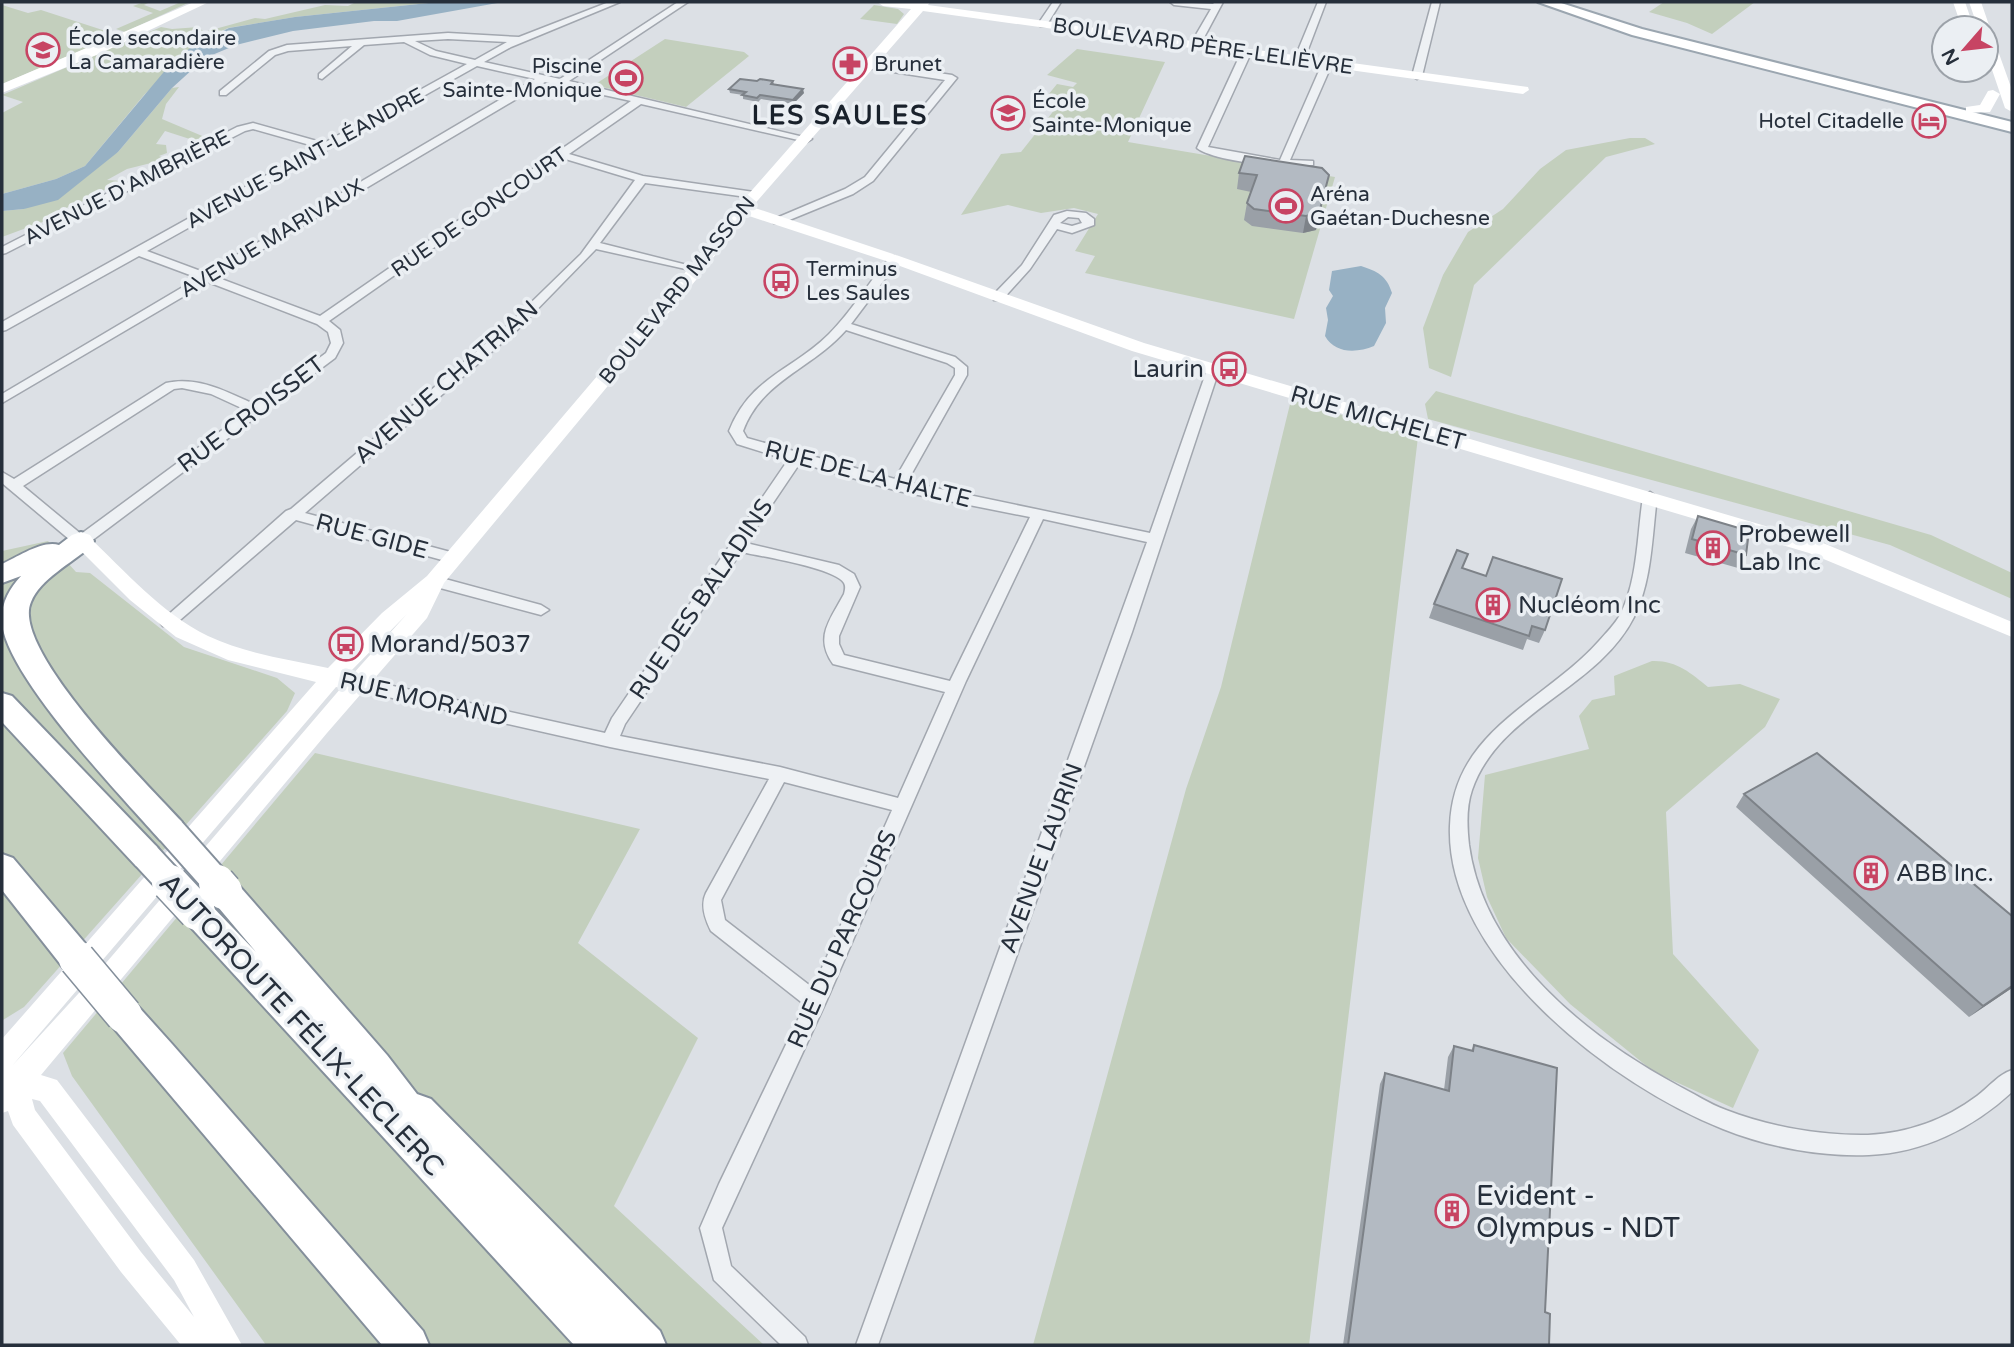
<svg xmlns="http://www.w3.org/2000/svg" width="2014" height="1347" viewBox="0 0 2014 1347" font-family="'Varela Round',sans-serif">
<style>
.green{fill:#c3cfbd}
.water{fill:#97b1c4}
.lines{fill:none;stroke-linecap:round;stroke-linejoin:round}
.street-casing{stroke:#a2a7af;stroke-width:3}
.primary-casing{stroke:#9ba6b0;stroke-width:4}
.highway-casing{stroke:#848f9b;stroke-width:4}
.street{fill:#eef1f4;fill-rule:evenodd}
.secondary{fill:#fff;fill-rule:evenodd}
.primary{fill:#fff;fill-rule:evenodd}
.highway{fill:#fff;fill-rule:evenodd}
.highway-bridge-far1-casing{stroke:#848f9b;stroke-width:32;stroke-linecap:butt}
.highway-bridge-casing{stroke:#848f9b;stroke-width:39;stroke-linecap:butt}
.highway-bridge-far1{stroke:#fff;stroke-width:28}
.highway-bridge{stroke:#fff;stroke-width:36}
.wall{fill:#9aa0a7}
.shaded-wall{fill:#7d8288}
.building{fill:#b3bac2;stroke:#7d8288;stroke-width:2}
.labels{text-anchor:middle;stroke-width:7;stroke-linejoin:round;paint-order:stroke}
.far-poi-label{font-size:21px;fill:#262f3b;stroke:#ebeff3;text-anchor:start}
.far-street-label{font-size:21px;fill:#262f3b;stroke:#ebeff3}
.poi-label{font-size:24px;fill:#262f3b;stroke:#ebeff3;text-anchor:start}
.street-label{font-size:24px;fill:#262f3b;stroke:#ebeff3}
.far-district-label{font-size:26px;font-weight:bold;letter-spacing:2px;fill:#19212b;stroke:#ebeff3}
.near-street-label{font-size:28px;fill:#262f3b;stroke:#ebeff3}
.near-poi-label{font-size:28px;fill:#262f3b;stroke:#ebeff3;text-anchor:start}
</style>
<rect width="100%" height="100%" fill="#dce0e5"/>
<path class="green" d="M144,2H150L144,5L160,11L181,2H190L125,32L116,29L153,13L133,6Z
M356,2H438L295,17L228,28L197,43L144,95L85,166L56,179L2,194V113L23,102L2,95L161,27L172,29L199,27L204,32L255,18L265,19L325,5L348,6Z
M1664,2H1755L1712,34L1687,23L1649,12Z
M2,5L28,13L41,10L118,35L2,84Z
M874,5L898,9L904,14L897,24L860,19Z
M665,39L744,52L749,56L686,107L594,85Z
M1077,49L1165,62L1128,142L1335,177L1294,319L1085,273L1095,256L1075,251L1098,214L1074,208L1041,213L1008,205L961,215L1001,154L1021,152L1063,99L1048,95L1057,84L1073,87L1077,83L1047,75Z
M179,87L166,104L162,119L207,138L199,142L165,131L156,144L166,145L167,153L159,156L167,159L127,169L107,180L122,181L81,202H74L56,217L2,237V211L24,209L118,152L172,88Z
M1630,138H1645L1655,144L1606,157L1474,285L1451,377L1429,368L1423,328L1443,275L1468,232L1503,209L1540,169L1566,150Z
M1436,391L1931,535L2012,573V599L1890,545L1428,419L1425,404Z
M1291,400L1418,437L1309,1345H1033L1186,789L1221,687Z
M48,541L76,572L90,573L184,647L277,678L295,693L287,711L24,1007L3,1020L2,551Z
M1652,661C1676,660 1691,673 1708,687L1740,684L1780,699L1765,727L1666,812L1673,954L1759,1050L1733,1108L1654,1072L1570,1004L1506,938L1487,897L1478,858L1485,775L1589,749L1579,716L1592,700L1615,695L1614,676Z
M315,753L640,829L578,943L698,1038L614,1206L764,1345H266L72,1076L63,1053Z"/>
<path class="water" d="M438,2H503L397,21H374L293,31L236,45L205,58L172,88L118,152L58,200L24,209L2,211V194L56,179L85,166L173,61L197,43L229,28L295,17Z
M1361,266C1377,271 1387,276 1392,293L1385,308L1386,323L1374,346C1357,353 1335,354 1325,336L1328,320L1326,308L1333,296L1329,290L1332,271Z"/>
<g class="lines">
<defs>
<path id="street" d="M609,2H620L511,47L484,62L560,79L678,2H688L569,81L812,139L807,142L641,104L569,154L643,176L754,192L759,195L754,198L645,183L600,243L699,268V272L596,249L518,329L305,513L458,554L460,558L458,562L453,563L296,520L173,626H163L160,622L286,511L291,509L510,323L581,254L635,180L562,158L329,321L340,330L343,343L335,358L86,545H76L2,483V472L14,479L166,383C199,376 227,392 256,405L326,353L331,343L328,332L317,324L208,282L2,403V394L198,278L139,256L6,330L2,331V322L317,147L253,129L245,131L6,253L2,254V247L237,127L253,123L324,143L467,64L430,55L404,42L364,45L322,79L319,78V74L352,46L288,51L275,55L226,95H220V91L269,51L287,45L448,33L519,37ZM448,39L507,42L475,60L436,51L415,41ZM477,66L535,79L206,273L147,251ZM545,82L631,101L320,316L216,277ZM182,388L211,394L248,411L81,534L23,486L174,389Z
M1053,2H1061L1046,26H1040L1038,24Z
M1170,2L1213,4L1215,2H1223L1200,45L1195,48L1190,45L1211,9L1174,5Z
M1318,2H1326L1304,60L1296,62L1294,60Z
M1432,2H1440L1422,76L1417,79L1412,76Z
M1246,50L1251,53L1208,147L1280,160L1322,64L1327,61L1332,64L1290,160L1313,161V165C1290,169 1215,162 1197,148L1241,53Z
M870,63L952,75L957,78L873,181L853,194L782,223H774V219L845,189L865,177L945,80L867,68L865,66Z
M1067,211L1086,213L1094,219V225L1072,233L1057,229L1030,269L1002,300H994V294L1022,265L1054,215ZM1068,217L1079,218L1082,223L1072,226L1060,223Z
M894,256L900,259L851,324L955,357L967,367V375L907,482L1150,533L1207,370L1213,366L1219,370L1132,632L878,1345H856L1147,542L1043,519L966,681L826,1002L722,1228L731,1266L805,1337L808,1345H781L714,1280L700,1228L719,1184L805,1005L711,931C705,919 700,905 706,893L769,779L610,747L357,690L351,688L349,684L351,680L357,678L605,733L612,718L788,460L737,444L729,431C751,376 792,371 829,334C852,311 869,282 890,257ZM846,330L947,363L955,368V375L895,479L747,438L743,431C762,380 812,369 846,330ZM800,463L898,491L1030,517L950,681L844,655L839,644V636L860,587L854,574L839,565L746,543ZM741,552C760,556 835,568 844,583C846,587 845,589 844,594C830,620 814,637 833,664L945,692L898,798L780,767L620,736L625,724ZM784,782L892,810L813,988L725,920L721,900Z
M1650,492L1657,497C1652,536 1652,581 1634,617C1597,690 1499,711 1472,790C1466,807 1467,827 1469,845C1484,955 1585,1035 1677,1085C1693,1093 1709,1104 1726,1110C1770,1127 1822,1136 1868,1135C1908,1133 1945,1120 1977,1096C1989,1087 1999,1074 2012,1070V1092C1973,1128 1923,1153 1869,1155C1820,1157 1768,1147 1723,1129C1613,1086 1445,958 1450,826C1453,729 1544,703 1599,641C1606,633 1615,624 1620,615C1638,580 1637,535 1643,497Z
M434,576L541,605L549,610L541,615L429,585L427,581L429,577Z"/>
<path id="primary" d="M1538,2H1558L1642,29L2012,122V132L1632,35Z"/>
<path id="highway" d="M81,532L90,535L94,541L90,547C72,563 40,579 31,602C10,649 149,786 182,822L186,831L182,840L171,844L160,840C121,796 9,679 2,624C0,605 9,589 21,576L2,583V564C18,557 42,540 59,545L72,535Z
M2,693L12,696L158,848L163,857L158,866L147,870L136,866L2,722Z
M2,854L13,858L89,948L94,959L89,970L77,974L65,970L2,890Z
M224,877L235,881L387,1055L417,1094L431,1099L660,1331L666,1345H574L186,922L181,912L186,902L197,898L208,902L256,952L213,901L208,891L213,881Z
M124,999L136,1004L172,1044L423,1331L429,1345H382L112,1026L107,1015L112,1004Z"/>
</defs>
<use href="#street" class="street-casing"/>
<use href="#primary" class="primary-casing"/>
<use href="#highway" class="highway-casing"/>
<use href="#street" class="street"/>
<path class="secondary" d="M194,2H209L99,54L2,93V84Z
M877,2H930L928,5L1528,87L1529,90L1523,94L923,11L752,207L899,256L1144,343L1823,543L2012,622V637L1809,553L1132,351L889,262L746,215L696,280L444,583L427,618L327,733L41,1075L57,1080L194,1260L242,1345H181L121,1272L13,1125L8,1111L2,1113V1039L316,682L228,660L176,637L130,600L71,541L74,536H88C125,571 161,613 208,636C246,654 288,659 328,668L382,613L427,576L684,274L738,206L911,9L883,6ZM407,614L352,675L348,674ZM336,687L341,688L100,970L12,1066ZM32,1099L40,1101L174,1280L194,1317L141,1252L35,1110Z
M1953,2H1965L1974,28H1962Z
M1969,2H1981L1990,28L1988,31L1992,34L2012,90V112L2005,108L1986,52V28H1978Z
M1993,90L2000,94L1990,112L1966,113V107L1980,105L1988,91Z"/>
<use href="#primary" class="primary"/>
<use href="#highway" class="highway"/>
<defs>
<path id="highway-bridge-far1" d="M171,831L218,884
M147,857L172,884"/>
<path id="highway-bridge" d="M170,883L197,912
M217,883L224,891
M77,959L124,1015"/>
</defs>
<use href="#highway-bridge-far1" class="highway-bridge-far1-casing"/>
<use href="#highway-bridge" class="highway-bridge-casing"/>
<use href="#highway-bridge-far1" class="highway-bridge-far1"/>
<use href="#highway-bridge" class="highway-bridge"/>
</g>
<path class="wall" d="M757,81H773L774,84L804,93L793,104L761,99L758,102L743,99V95L730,93L729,89Z
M1245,156L1325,191L1316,230L1303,233L1252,226L1244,220L1247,203L1251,192L1237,189L1239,173Z
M1698,516L1746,555L1738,568L1685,553L1691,529Z
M1462,568L1545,630L1539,643L1527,639L1523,650L1429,618L1434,604Z
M1744,794L2012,916V988L1969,1017L1736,807Z
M1474,1045L1545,1312L1549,1345H1343L1380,1084L1385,1073L1444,1090L1448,1057L1454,1046L1471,1051Z"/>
<path class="shaded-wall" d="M803,89L804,93L793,104V100Z
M1329,175L1316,230L1303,233L1306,216Z
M2012,986V988L1969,1017L1983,1006Z"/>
<path class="building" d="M740,79L757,81L760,79L773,81L771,84L803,89L793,100L760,95L757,98L742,95L746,92L729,89Z
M1245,156L1322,168L1329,175L1319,213L1306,216L1254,209L1247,203L1257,175L1239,173Z
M1698,516L1749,531L1746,555L1692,539Z
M1457,550L1468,554L1462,568L1486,576L1493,557L1562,579L1545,630L1532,626L1529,636L1434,604Z
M1817,753L2012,916V986L1983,1006L1744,794Z
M1474,1045L1557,1068L1545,1312L1550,1314L1549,1345H1348L1385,1073L1449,1091L1454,1046L1473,1051Z"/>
<defs>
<symbol id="school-ring" viewBox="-11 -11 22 22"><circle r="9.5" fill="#ebeff3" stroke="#c74463" stroke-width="1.5"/><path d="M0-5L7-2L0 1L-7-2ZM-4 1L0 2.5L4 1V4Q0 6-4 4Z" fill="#c74463"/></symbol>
<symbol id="pharmacy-ring" viewBox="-11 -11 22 22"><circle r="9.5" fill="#ebeff3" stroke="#c74463" stroke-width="1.5"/><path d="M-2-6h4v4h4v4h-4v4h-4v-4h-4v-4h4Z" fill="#c74463"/></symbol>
<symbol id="stadium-ring" viewBox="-11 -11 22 22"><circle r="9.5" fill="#ebeff3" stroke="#c74463" stroke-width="1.5"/><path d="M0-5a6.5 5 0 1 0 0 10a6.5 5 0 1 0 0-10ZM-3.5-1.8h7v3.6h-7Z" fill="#c74463"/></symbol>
<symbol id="hotel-ring" viewBox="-11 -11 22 22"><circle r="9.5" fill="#ebeff3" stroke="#c74463" stroke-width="1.5"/><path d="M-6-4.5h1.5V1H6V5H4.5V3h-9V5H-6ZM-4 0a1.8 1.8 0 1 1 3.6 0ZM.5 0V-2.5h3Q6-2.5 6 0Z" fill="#c74463"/></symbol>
<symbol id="bus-ring" viewBox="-11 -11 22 22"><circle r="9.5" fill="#ebeff3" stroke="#c74463" stroke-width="1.5"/><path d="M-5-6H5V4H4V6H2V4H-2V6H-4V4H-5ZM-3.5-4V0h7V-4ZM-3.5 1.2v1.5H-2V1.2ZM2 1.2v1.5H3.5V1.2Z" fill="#c74463"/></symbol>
<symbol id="building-ring" viewBox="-11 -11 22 22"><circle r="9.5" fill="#ebeff3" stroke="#c74463" stroke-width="1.5"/><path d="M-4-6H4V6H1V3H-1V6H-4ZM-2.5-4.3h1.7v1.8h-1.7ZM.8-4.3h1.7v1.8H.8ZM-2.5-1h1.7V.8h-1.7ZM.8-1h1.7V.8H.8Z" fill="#c74463"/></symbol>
</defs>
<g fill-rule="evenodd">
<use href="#school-ring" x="24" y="31" width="38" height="38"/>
<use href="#pharmacy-ring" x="831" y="45" width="38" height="38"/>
<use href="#stadium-ring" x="607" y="59" width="38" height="38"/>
<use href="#school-ring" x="989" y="94" width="38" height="38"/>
<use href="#hotel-ring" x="1910" y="102" width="38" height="38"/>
<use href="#stadium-ring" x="1267" y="187" width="38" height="38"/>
<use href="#bus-ring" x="762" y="262" width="38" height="38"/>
<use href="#bus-ring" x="1210" y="350" width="38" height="38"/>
<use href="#building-ring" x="1694" y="529" width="38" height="38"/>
<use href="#building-ring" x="1474" y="586" width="38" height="38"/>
<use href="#bus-ring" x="327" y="625" width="38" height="38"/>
<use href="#building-ring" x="1852" y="854" width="38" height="38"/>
<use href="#building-ring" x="1433" y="1192" width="38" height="38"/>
</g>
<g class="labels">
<g class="far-poi-label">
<text x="68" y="45">École secondaire<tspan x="68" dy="24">La Camaradière</tspan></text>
<text x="874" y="71">Brunet</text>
<text x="602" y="73" text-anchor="end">Piscine<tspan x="602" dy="24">Sainte-Monique</tspan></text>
<text x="1032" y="108">École<tspan x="1032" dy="24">Sainte-Monique</tspan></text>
<text x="1904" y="128" text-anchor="end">Hotel Citadelle</text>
<text x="1310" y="201">Aréna<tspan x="1310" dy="24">Gaétan-Duchesne</tspan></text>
<text x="806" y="276">Terminus<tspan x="806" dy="24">Les Saules</tspan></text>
</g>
<g class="far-street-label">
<text transform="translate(1203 46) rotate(8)" y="7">BOULEVARD PÈRE-LELIÈVRE</text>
<text transform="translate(305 158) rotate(-29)" y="7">AVENUE SAINT-LÉANDRE</text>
<text transform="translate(127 187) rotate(-27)" y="7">AVENUE D'AMBRIÈRE</text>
<text transform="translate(479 212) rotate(-35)" y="7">RUE DE GONCOURT</text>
<text transform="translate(272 238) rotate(-31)" y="7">AVENUE MARIVAUX</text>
<text transform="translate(677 290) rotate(-51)" y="7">BOULEVARD MASSON</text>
</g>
<g class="poi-label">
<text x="1204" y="377" text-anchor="end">Laurin</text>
<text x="1738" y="542">Probewell<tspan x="1738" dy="28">Lab Inc</tspan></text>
<text x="1518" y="613">Nucléom Inc</text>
<text x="370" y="652">Morand/5037</text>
<text x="1896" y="881">ABB Inc.</text>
</g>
<g class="street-label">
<text transform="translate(446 382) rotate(-41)" y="8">AVENUE CHATRIAN</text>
<text transform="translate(251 414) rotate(-37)" y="8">RUE CROISSET</text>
<text transform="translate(1378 418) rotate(16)" y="8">RUE MICHELET</text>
<text transform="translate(868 474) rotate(14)" y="8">RUE DE LA HALTE</text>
<text transform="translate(372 536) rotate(15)" y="8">RUE GIDE</text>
<text transform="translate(701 599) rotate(-56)" y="8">RUE DES BALADINS</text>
<text transform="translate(424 699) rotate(13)" y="8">RUE MORAND</text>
<text transform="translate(1041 858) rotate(-70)" y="8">AVENUE LAURIN</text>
<text transform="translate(842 939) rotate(-66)" y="8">RUE DU PARCOURS</text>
</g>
<g class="far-district-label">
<text x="840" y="124">LES SAULES</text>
</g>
<g class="near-street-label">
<text transform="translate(302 1024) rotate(47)" y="10">AUTOROUTE FÉLIX-LECLERC</text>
</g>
<g class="near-poi-label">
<text x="1476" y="1205">Evident -<tspan x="1476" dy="32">Olympus - NDT</tspan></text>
</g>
</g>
<rect width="2014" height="1347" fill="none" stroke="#262f3b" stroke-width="7"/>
<g transform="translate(1965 49) rotate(242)"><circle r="33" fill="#ebeff3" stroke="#9ca2a9" stroke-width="2"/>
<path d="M0-5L12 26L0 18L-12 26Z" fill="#c74463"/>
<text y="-10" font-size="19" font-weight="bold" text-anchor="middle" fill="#262f3b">N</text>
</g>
</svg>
